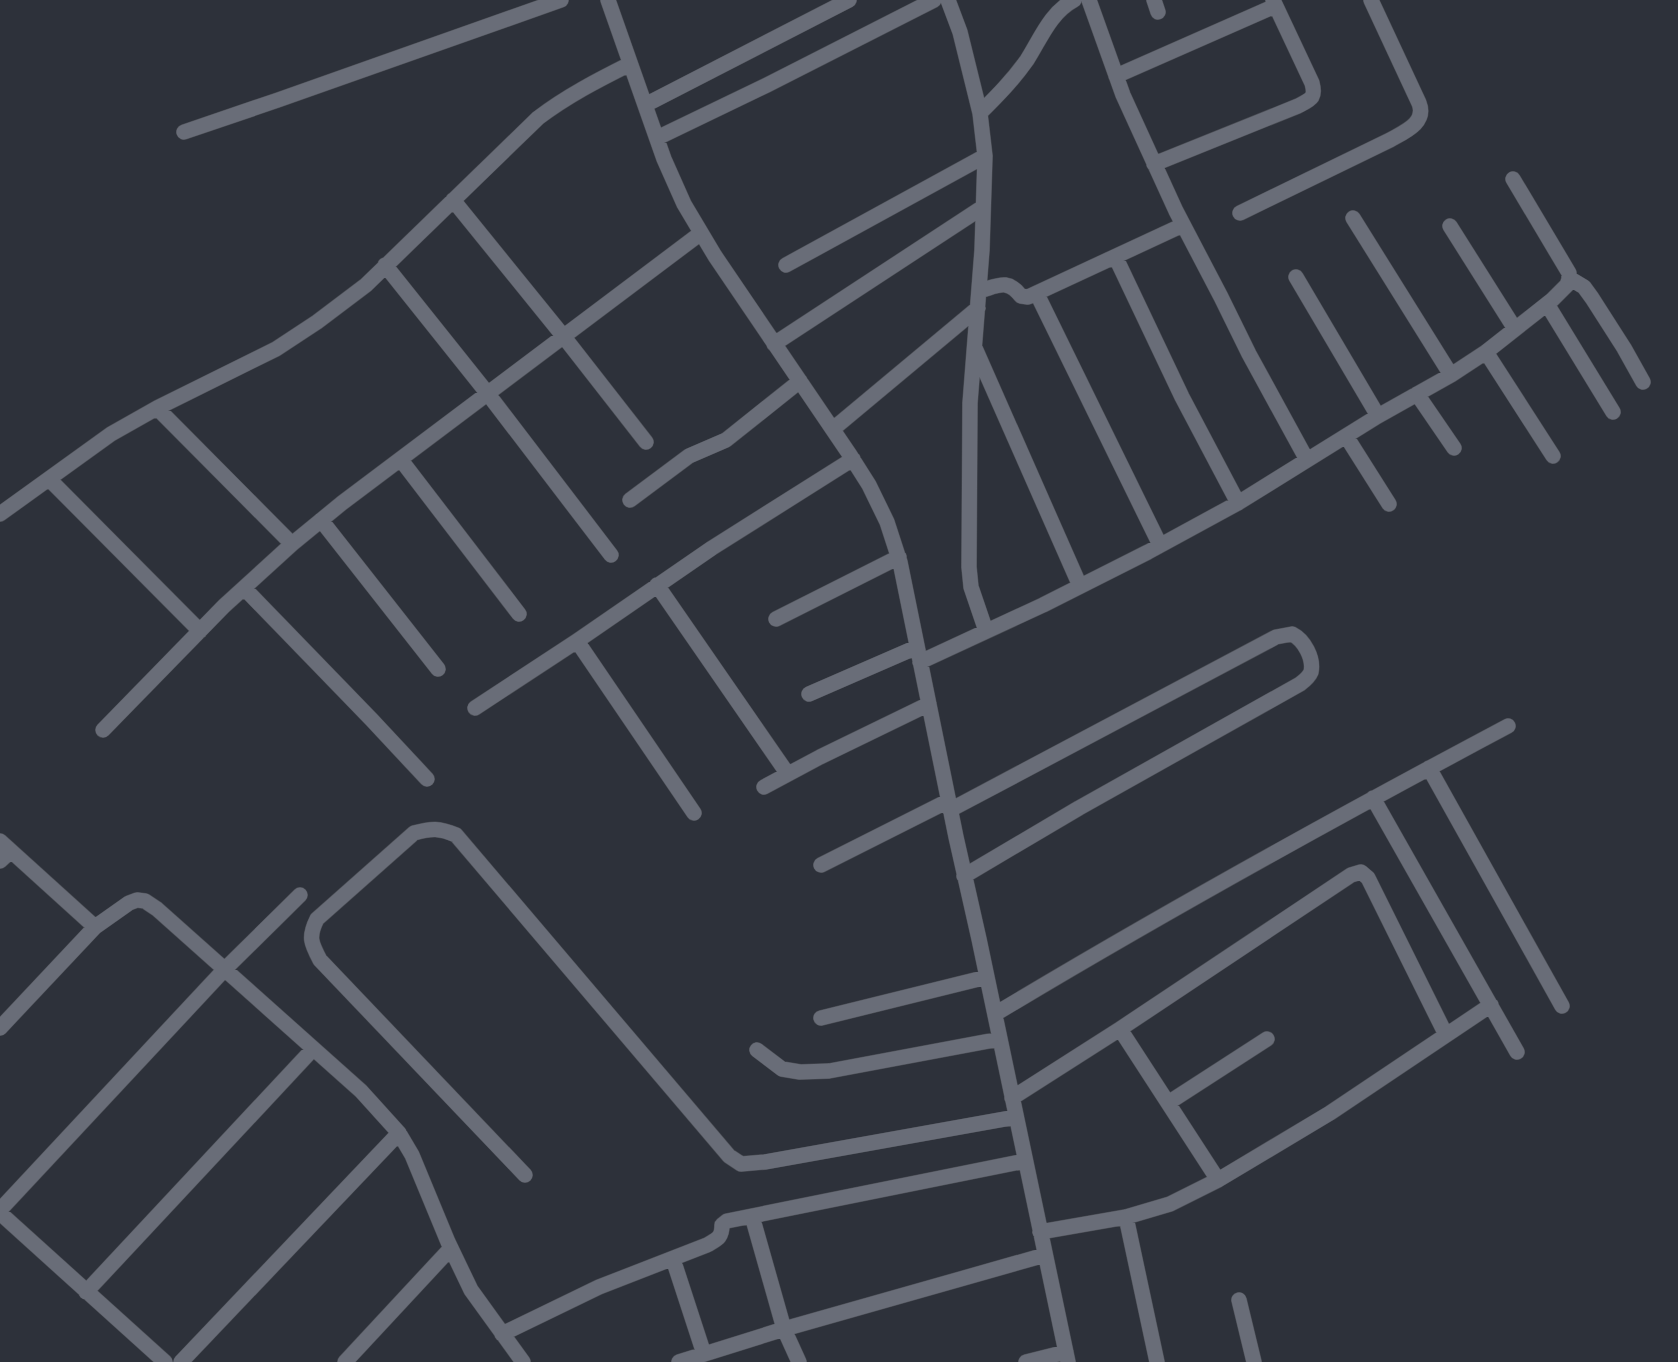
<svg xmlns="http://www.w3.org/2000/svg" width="1678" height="1362" viewBox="0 0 1678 1362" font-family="Mulish,sans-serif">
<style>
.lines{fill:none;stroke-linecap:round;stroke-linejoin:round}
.minor-casing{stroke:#4b4e55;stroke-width:16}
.minor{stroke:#696d78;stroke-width:15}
</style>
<rect width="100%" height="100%" fill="#2d313a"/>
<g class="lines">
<defs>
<path id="minor" d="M608,0L664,159L684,204L715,256L850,455L869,485L887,522L900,562L956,837L979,939L1068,1362
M948,0L960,32L980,113L985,156L982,250L970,403L969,567L971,587L986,631
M1089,0L1123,95L1176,211L1221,297L1249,354L1307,460
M1154,0L1158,12
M1116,76L1275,6
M645,105L849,0
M980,113C997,96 1013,80 1027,60C1041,38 1050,13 1074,0
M184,132L278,100L561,0
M657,138L767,85L934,0
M1154,164L1298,106C1311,99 1316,98 1312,83L1273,0
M453,200L564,337L646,442
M1240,213L1390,140C1404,132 1427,123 1419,103L1371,0
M1353,218L1451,375
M1450,226L1515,329
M1116,258L1182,397L1238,503
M385,265L488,394L611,555
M786,265L985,156
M1296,277L1378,416
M1569,278L1584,287L1592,298L1624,348L1643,382
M979,291C998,286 1007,278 1021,296L1028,297L1183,225
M1037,294L1160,545
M1547,304L1613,412
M774,344L983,207
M975,348L1080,586
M1486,352L1553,456
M1417,394L1454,448
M157,408L292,544
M833,429L978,308
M1346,436L1389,504
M401,460L519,614
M49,479L200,631
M630,500L689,456L726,440L800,381
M0,514L111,434L157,408L276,349L317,322L366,285L538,118C567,96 598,80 630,64
M321,520L438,669
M657,585L787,773
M244,588L371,719L427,779
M776,619L899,557
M577,641L694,813
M920,662L1043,605L1148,552L1238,503L1378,416L1451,375L1486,352L1552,300L1567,285L1569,279V273L1513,179
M809,694L917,647
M475,708L577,641L712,548L853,459
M103,730L224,606L292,544L342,503L701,233
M1429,768L1562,1006
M764,787L820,757L929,704
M1373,798L1517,1052
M950,810L1276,637L1292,634C1304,640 1314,658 1311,672C1309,677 1304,681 1300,684L1079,808L964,876
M0,841L95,927
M0,861L11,851
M821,865L948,801
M995,1014C1163,913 1335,818 1508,726
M821,1018L987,977
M0,1028L95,927L129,903L137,900L145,901L157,909L361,1091L399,1133L412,1155L448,1242L471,1290L523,1362
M1120,1029L1218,1180
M757,1050L782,1069L800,1072L829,1071L1000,1039
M1012,1098L1120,1029L1351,875L1361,872L1368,878L1446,1035
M1168,1103L1267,1039
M525,1175L320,960C311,943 308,937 317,919L414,833C432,828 439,828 456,835L729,1156L741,1164L765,1162L1016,1117
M0,1210L224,970L300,895
M0,1213L165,1362
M752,1216L784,1329L799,1362
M1126,1217L1157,1362
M1040,1232L1126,1217L1170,1204L1218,1180L1330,1113L1491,1005
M673,1259L704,1354
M86,1292L313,1049
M1239,1300L1254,1362
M502,1334L599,1287L707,1245C717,1239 722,1238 722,1225L727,1221L1025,1161
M181,1362L399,1133
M345,1362L451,1248
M679,1362L784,1329L1045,1255
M1026,1362L1066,1352"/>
</defs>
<use href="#minor" class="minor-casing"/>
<use href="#minor" class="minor"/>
</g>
</svg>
